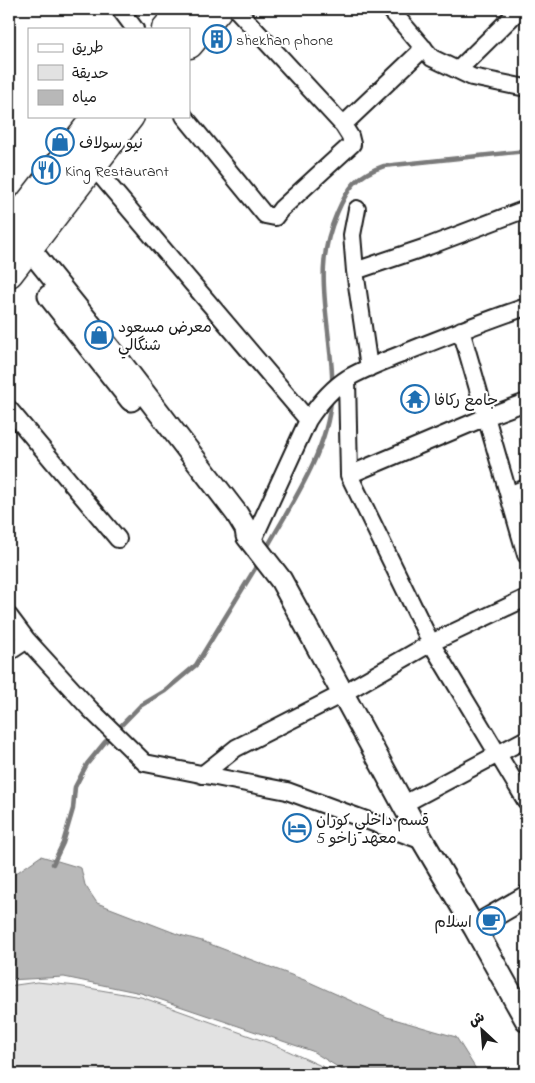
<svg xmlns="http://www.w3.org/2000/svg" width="535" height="1083" viewBox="0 0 535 1083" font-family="'Indie Flower','Playpen Sans Arabic',sans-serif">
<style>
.green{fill:#e2e2e2;stroke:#7f7f7f}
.water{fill:#b8b8b8;stroke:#7a7a7a}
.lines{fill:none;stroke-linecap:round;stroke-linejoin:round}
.stream{stroke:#7a7a7a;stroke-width:4.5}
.minor-casing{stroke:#1c1c1c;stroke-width:20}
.tertiary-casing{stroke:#1c1c1c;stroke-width:25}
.trunk-casing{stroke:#1c1c1c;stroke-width:31}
.minor{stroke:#fff;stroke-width:16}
.tertiary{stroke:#fff;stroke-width:21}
.trunk{stroke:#fff;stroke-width:28}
.labels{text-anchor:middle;stroke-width:4.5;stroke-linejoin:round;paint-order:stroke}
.poi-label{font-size:16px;fill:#1c1c1c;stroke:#fff;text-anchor:start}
</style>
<rect width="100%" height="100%" fill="#fff"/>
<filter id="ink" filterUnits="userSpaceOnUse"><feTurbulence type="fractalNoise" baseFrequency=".02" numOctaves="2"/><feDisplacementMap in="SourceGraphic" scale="10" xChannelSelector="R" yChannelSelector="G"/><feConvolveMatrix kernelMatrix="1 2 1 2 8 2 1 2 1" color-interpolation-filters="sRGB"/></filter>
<g filter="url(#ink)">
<path class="green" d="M37,982L77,986L141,997L275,1045L339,1074H9V986Z"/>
<path class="water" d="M41,856L81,868L85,885L97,903L180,935L202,941L307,981L387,1017L456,1037L479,1074H349L312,1051L141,993L64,977L9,980V878Z"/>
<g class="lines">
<path class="stream" d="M332,384C333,370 330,355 329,341C324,293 317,259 337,213C348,187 357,175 384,166L526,151
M265,551C290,506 328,451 331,399
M53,864L63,843L73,809L75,787L87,764L105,742L140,706L165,691L196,665L259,562"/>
<defs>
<path id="minor" d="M120,9L135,29
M390,9L432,58L472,77L526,88
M458,70L520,9
M184,116L265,215L275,217L281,209L352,144L350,136L343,125L236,9
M343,125L424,48
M91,164L308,420
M357,209L352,235L355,271L369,368
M355,271L429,246L526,209
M461,330L526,555
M347,379L349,475L431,643L526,801
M9,409L118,539
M349,475L486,417L526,402
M509,495L526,488
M252,542L308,420C318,405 332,388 348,378C365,368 385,361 404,353C444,337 485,321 526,307
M9,616L27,640L90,709L145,763L287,791L423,841
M9,652L27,640
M202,775L236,748L342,694L431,643L526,598
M404,804L526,739"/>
<path id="tertiary" d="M28,247L115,355L237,514L246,529L247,536L281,580L423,841L474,927L526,1020
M49,296L131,400
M474,927L526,897"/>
<path id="trunk" d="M166,29L183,9
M189,44L218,9
M9,230L97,116
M9,273L130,116"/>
</defs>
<use href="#minor" class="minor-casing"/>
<use href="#tertiary" class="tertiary-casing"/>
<use href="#trunk" class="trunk-casing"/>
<use href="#minor" class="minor"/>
<use href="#tertiary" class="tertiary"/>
<use href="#trunk" class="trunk"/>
</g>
</g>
<defs>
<symbol id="building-ring" viewBox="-11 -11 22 22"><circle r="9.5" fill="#fff" stroke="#1f6fb2" stroke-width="1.5"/><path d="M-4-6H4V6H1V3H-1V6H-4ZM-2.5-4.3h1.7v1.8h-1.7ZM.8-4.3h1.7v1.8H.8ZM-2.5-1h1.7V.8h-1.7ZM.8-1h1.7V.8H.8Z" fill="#1f6fb2"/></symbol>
<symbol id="shop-ring" viewBox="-11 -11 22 22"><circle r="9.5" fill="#fff" stroke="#1f6fb2" stroke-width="1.5"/><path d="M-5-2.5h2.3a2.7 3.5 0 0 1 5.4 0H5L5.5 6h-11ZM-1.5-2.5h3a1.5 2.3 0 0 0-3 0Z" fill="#1f6fb2"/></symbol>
<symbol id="restaurant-ring" viewBox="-11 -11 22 22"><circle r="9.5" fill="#fff" stroke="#1f6fb2" stroke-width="1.5"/><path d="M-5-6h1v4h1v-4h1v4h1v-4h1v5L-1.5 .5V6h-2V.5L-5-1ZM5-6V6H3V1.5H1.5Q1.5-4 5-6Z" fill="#1f6fb2"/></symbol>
<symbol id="temple-ring" viewBox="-11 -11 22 22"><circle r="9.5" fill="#fff" stroke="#1f6fb2" stroke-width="1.5"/><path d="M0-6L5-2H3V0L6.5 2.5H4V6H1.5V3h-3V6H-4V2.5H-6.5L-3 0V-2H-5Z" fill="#1f6fb2"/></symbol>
<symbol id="hotel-ring" viewBox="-11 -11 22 22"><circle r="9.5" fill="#fff" stroke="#1f6fb2" stroke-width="1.5"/><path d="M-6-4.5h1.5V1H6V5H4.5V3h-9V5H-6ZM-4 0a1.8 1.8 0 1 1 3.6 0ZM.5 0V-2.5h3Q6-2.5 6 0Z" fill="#1f6fb2"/></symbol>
<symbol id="cafe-ring" viewBox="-11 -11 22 22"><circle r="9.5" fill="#fff" stroke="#1f6fb2" stroke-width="1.5"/><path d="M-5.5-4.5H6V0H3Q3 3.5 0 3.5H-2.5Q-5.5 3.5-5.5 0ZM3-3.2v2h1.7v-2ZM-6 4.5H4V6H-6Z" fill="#1f6fb2"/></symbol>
</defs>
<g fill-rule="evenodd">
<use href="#building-ring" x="201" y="23" width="32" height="32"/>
<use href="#shop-ring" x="44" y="126" width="32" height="32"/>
<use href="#restaurant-ring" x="30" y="154" width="32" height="32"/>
<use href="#shop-ring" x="83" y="319" width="32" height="32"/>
<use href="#temple-ring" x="399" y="383" width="32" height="32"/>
<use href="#hotel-ring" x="281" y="812" width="32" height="32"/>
<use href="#cafe-ring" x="475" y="905" width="32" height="32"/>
</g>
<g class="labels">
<g class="poi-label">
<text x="236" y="45">shekhan phone</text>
<text x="79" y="148">نيو سولاف</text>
<text x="65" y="176">King Restaurant</text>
<text x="118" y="332">معرض مسعود<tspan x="118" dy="18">شنگالي</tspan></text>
<text x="434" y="405">جامع ركافا</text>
<text x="316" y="825">قسم داخلي كوران<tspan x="316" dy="18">معهد زاخو 5</tspan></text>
<text x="472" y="927" text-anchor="end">اسلام</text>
</g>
</g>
<rect width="535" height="1083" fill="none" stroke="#fff" stroke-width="30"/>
<rect x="15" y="15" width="505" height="1053" fill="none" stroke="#1c1c1c" stroke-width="2" filter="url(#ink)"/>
<rect x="28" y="28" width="162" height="90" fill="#ffffff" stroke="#a4a4a4"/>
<rect x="38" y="44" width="25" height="8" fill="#ffffff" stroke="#a4a4a4"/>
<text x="72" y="52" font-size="15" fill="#1c1c1c">طريق</text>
<rect x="38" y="65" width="25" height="15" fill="#e2e2e2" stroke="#a4a4a4"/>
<text x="72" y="78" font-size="15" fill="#1c1c1c">حديقة</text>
<rect x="38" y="90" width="25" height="15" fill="#b8b8b8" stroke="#a4a4a4"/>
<text x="72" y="102" font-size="15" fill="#1c1c1c">مياه</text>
<g transform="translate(482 1030) rotate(334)" stroke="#ffffff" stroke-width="4" paint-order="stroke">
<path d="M0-4L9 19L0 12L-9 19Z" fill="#1c1c1c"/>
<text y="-8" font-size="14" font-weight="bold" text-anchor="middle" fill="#1c1c1c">ش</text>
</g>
</svg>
